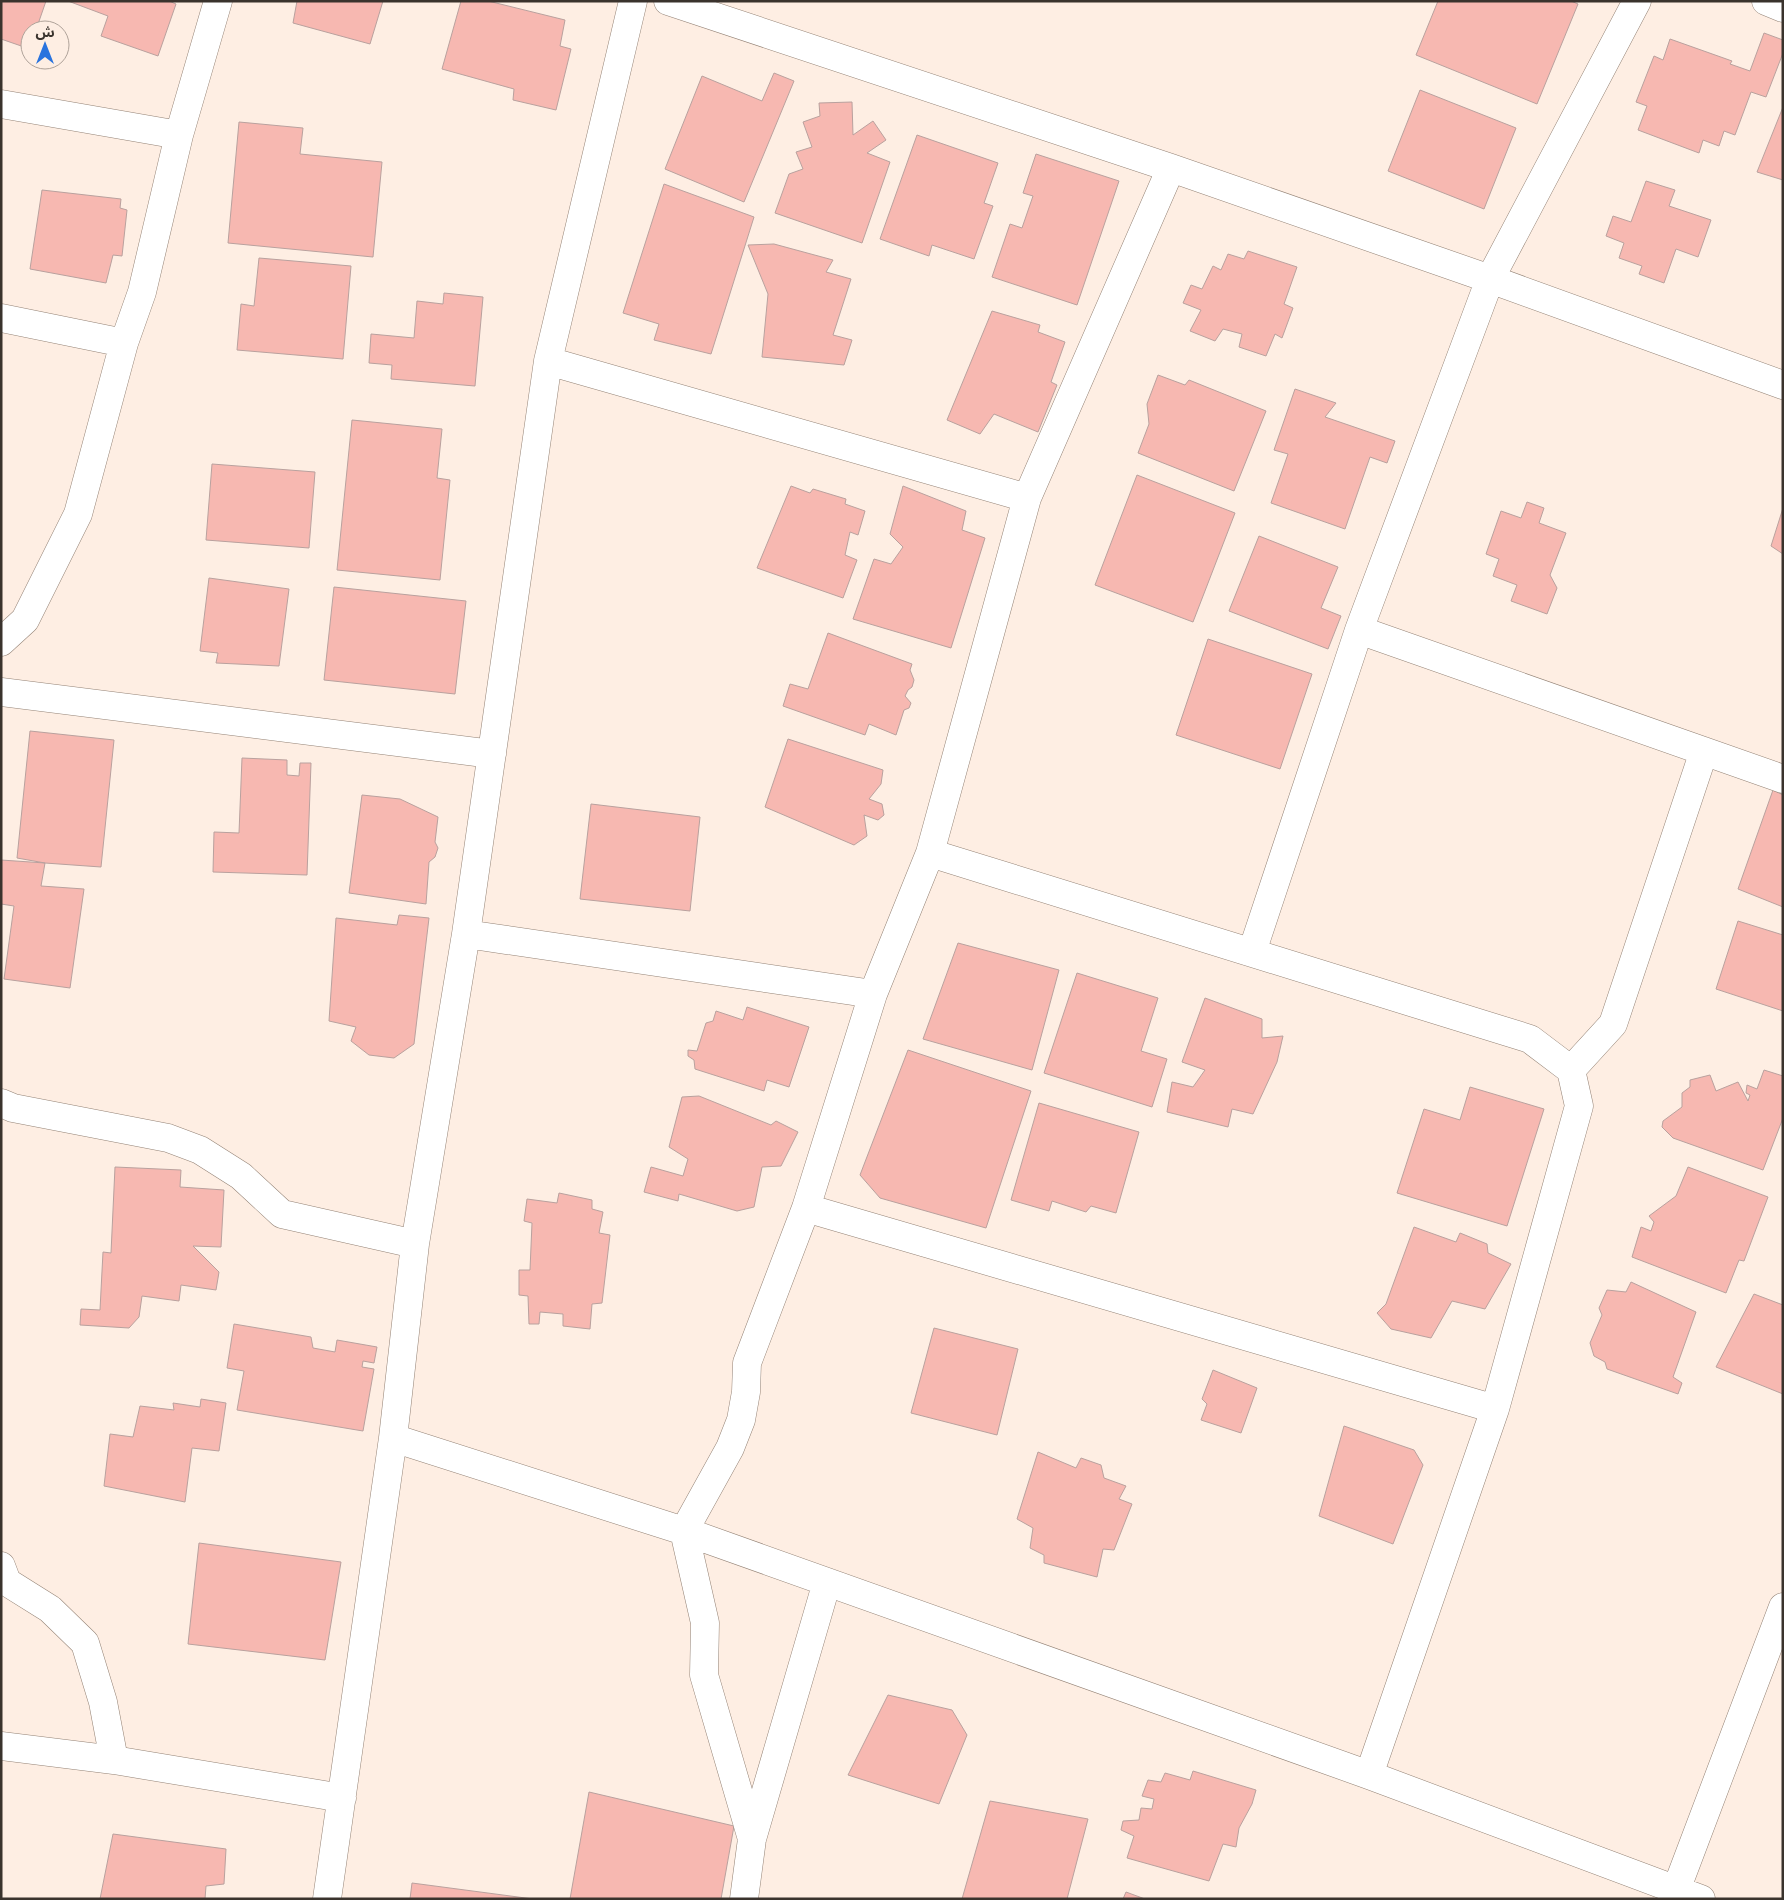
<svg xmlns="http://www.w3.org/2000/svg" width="1784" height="1900" viewBox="0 0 1784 1900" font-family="'Sofia Sans Condensed','Noto Sans Arabic',sans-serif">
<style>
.building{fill:#f7b8b1;stroke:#b9a19e}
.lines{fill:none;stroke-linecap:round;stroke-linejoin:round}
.street-casing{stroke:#948376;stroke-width:29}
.street{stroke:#fff;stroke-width:28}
</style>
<rect width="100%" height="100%" fill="#feeee3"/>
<path class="building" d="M1,1H46L36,30H30V49L1,39Z
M68,1H169L176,4L158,56L101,36L108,16Z
M297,1H383L370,44L293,23Z
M461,1H488L565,20L560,46L571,49L556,110L513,100L514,89L442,69Z
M1438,1H1571L1578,4L1537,104L1416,55Z
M1764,33L1783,40V53L1766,97L1751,92L1735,135L1724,131L1719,146L1703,140L1699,153L1638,130L1647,106L1636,102L1654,56L1663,60L1670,39L1732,61L1730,64L1750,71Z
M774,73L794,81L744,202L665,169L702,76L762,101Z
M1420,90L1516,128L1484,209L1388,171Z
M852,102L853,135L873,121L886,140L867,153L890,162L862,243L775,213L789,174L803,169L796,152L812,147L803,122L820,116L819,103Z
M1783,107V180L1757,172Z
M239,122L303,128L300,154L382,162L373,257L228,243Z
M917,135L998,163L984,203L993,206L974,259L932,245L929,256L880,239Z
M1036,154L1119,181L1077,305L992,277L1010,224L1022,228L1033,196L1023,193Z
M1646,181L1675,190L1669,206L1711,220L1698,257L1676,249L1664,283L1639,274L1642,266L1619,258L1624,243L1606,236L1613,216L1631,222Z
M664,184L754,217L711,354L654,340L659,324L623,313Z
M42,190L121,199L120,208L127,210L122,256L113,255L106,283L30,269Z
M774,244L833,260L826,272L851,279L833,335L852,340L844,365L762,357L768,294L748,245Z
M1248,251L1297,267L1284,304L1293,308L1282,338L1275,334L1266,356L1239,347L1242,334L1223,329L1215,341L1190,331L1201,310L1183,303L1191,285L1202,289L1213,266L1221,270L1228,254L1244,259Z
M259,258L351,266L343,359L237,350L241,304L254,306Z
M444,293L483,297L475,386L391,379L392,365L369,363L371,334L414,338L417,301L443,304Z
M992,311L1040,325L1038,332L1065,342L1051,382L1057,385L1038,432L994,414L980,434L947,420Z
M1158,375L1185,385L1189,380L1266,411L1234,491L1138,453L1149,424L1147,404Z
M1295,389L1336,403L1325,417L1395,441L1387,463L1370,457L1345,529L1271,503L1288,454L1274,450Z
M352,420L442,429L437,478L450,480L440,580L337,570Z
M212,464L315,472L309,548L206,540Z
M1137,475L1235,513L1193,622L1095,585Z
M791,486L810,493L813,489L846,499L845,504L865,511L858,535L850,532L845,555L857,560L843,598L757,568Z
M903,486L966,511L962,530L985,538L951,648L853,619L874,559L891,564L903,547L890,534Z
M1527,502L1544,508L1539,523L1566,533L1550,575L1557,588L1547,614L1511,601L1517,585L1493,576L1499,559L1486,554L1501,511L1521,518Z
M1783,508V554L1771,546Z
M1259,536L1338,567L1321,608L1341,616L1328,649L1229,611Z
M209,578L289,589L279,666L216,663L218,653L200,651Z
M334,587L466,601L455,694L324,680Z
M828,633L912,664L910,670L914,680L912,687L908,690L905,696L911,703L909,708L904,710L896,735L869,724L865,735L783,706L790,684L808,689Z
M1208,639L1312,674L1280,769L1176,735Z
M30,731L114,740L101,867L45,863L17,858Z
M788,739L883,770L881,784L869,799L882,804L884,815L878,820L864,815L867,836L854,845L765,807Z
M242,758L287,760V775L299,776L300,763H311L307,875L213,872L214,832L239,833Z
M1773,790L1783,795V907L1738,889Z
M362,795L400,799L438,817L435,842L438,848L435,857L429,862L426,904L349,893Z
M591,804L700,817L690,911L580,899Z
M1,860L45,863L41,886L84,889L70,988L4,979L14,906L1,904Z
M399,915L429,918L414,1044L394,1058L369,1055L351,1041L356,1027L329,1021L336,918L397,925Z
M1738,921L1783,935V1011L1716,989Z
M958,943L1059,970L1032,1070L923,1039Z
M1077,973L1158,998L1141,1051L1167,1059L1152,1107L1044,1073Z
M1205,998L1262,1019V1038L1283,1036L1277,1062L1253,1114L1232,1109L1228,1127L1167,1112L1172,1082L1193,1087L1205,1070L1182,1062Z
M747,1007L809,1027L789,1087L767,1080L764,1091L695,1069L694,1060L688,1056V1050L697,1051L706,1023L713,1021L716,1011L743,1020Z
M908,1050L1031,1091L986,1228L880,1198L860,1175Z
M1764,1070L1783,1076V1118L1763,1170L1673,1138L1662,1127L1663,1121L1682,1107V1093L1690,1087V1080L1710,1075L1716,1091L1738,1082L1748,1101L1750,1095L1746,1093L1747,1085L1757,1089Z
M1470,1087L1544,1109L1507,1226L1397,1193L1424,1109L1460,1120Z
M699,1096L771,1125L776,1121L798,1132L781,1166L762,1167L754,1207L737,1211L679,1194L678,1201L644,1192L651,1167L683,1176L688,1159L669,1147L682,1097Z
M1039,1103L1139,1132L1116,1213L1091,1206L1086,1212L1052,1201L1049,1211L1011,1200Z
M115,1167L181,1170L180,1187L224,1190L221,1247L193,1246L219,1272L216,1290L181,1285L179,1301L142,1296L139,1317L129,1328L80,1325L81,1309L100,1310L103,1252L111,1253Z
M1688,1167L1768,1197L1744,1261L1739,1260L1726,1293L1632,1257L1641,1227L1651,1231L1654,1222L1649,1216L1676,1196Z
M559,1193L592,1200V1209L603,1212L599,1233L610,1235L602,1303L592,1304L590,1329L563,1326V1314L540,1312L539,1324H529L528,1296L519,1295V1270H530L532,1223L524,1221L527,1199L557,1203Z
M1414,1227L1456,1242L1460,1233L1487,1244L1488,1253L1511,1264L1485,1309L1452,1301L1431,1338L1391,1329L1377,1313L1386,1304Z
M1631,1282L1696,1312L1673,1377L1682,1383L1678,1394L1607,1369L1605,1362L1594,1356L1590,1343L1602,1315L1599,1308L1607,1290L1626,1292Z
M1754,1294L1783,1305V1394L1716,1367Z
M234,1324L311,1337L313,1348L335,1352L337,1340L377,1347L374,1363L363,1361L362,1367L374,1369L363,1431L237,1410L244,1371L227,1368Z
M934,1328L1018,1349L997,1435L911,1413Z
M1213,1370L1257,1388L1241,1433L1201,1420L1207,1404L1202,1399Z
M201,1399L226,1403L219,1451L192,1448L185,1502L104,1486L110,1434L133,1437L140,1406L174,1410L173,1403L200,1407Z
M1344,1426L1414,1450L1423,1465L1393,1544L1319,1516Z
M1038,1452L1076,1468L1081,1458L1101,1465L1104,1478L1126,1486L1119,1499L1132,1504L1114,1550L1103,1549L1097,1577L1044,1563V1555L1030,1548L1033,1528L1017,1519Z
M199,1543L341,1562L325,1660L188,1644Z
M888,1695L952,1710L967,1735L939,1804L848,1775Z
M1193,1771L1256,1790L1252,1804L1239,1828L1236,1847L1223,1844L1209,1881L1127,1858L1134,1836L1121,1830L1123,1821L1139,1820L1141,1808L1152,1809L1154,1799L1142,1796L1148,1780L1161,1782L1165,1773L1190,1780Z
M589,1792L734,1826L721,1899H570Z
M990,1801L1088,1819L1067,1899H962Z
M113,1834L226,1849L224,1884L206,1886L205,1899H100Z
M412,1883L533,1899H410Z
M1126,1892L1145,1899H1123Z"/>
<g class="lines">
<defs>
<path id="street" d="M668,1L1171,168L1490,279L1783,385
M1766,1L1783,8
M1,104L179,135
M1,318L124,343L142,292L179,135L218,1
M548,361L1027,498L1171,168
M1359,630L1783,779
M1,642L25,620L78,514L124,343
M1,692L492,754
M930,853L1530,1039L1571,1070L1579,1106L1495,1409
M466,934L873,994
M1252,952L1359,630L1490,279L1637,1
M1571,1070L1613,1024L1704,751
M1,1103L13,1108L168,1138L200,1150L241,1176L282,1214L415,1244
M806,1208L1495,1409L1369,1775
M393,1438L684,1531L1369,1775L1701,1899
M1,1566L7,1582L50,1609L85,1643L103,1702L114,1760
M1,1746L114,1760L342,1798
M752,1839L827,1582
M1676,1890L1783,1607
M327,1899L393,1438L415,1244L466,934L548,361L633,1
M744,1899L752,1839L704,1675L705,1623L684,1531L730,1448L741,1420L746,1392L747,1363L806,1208L873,994L930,853L1027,498"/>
</defs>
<use href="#street" class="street-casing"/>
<use href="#street" class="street"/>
</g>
<rect width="1784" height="1900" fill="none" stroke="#3a332d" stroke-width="5"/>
<g transform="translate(45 45)"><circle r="24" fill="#feeee3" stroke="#b0a39a"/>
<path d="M0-4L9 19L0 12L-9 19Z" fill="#2973de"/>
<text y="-8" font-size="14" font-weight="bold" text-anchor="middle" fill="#3a332d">ش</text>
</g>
</svg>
